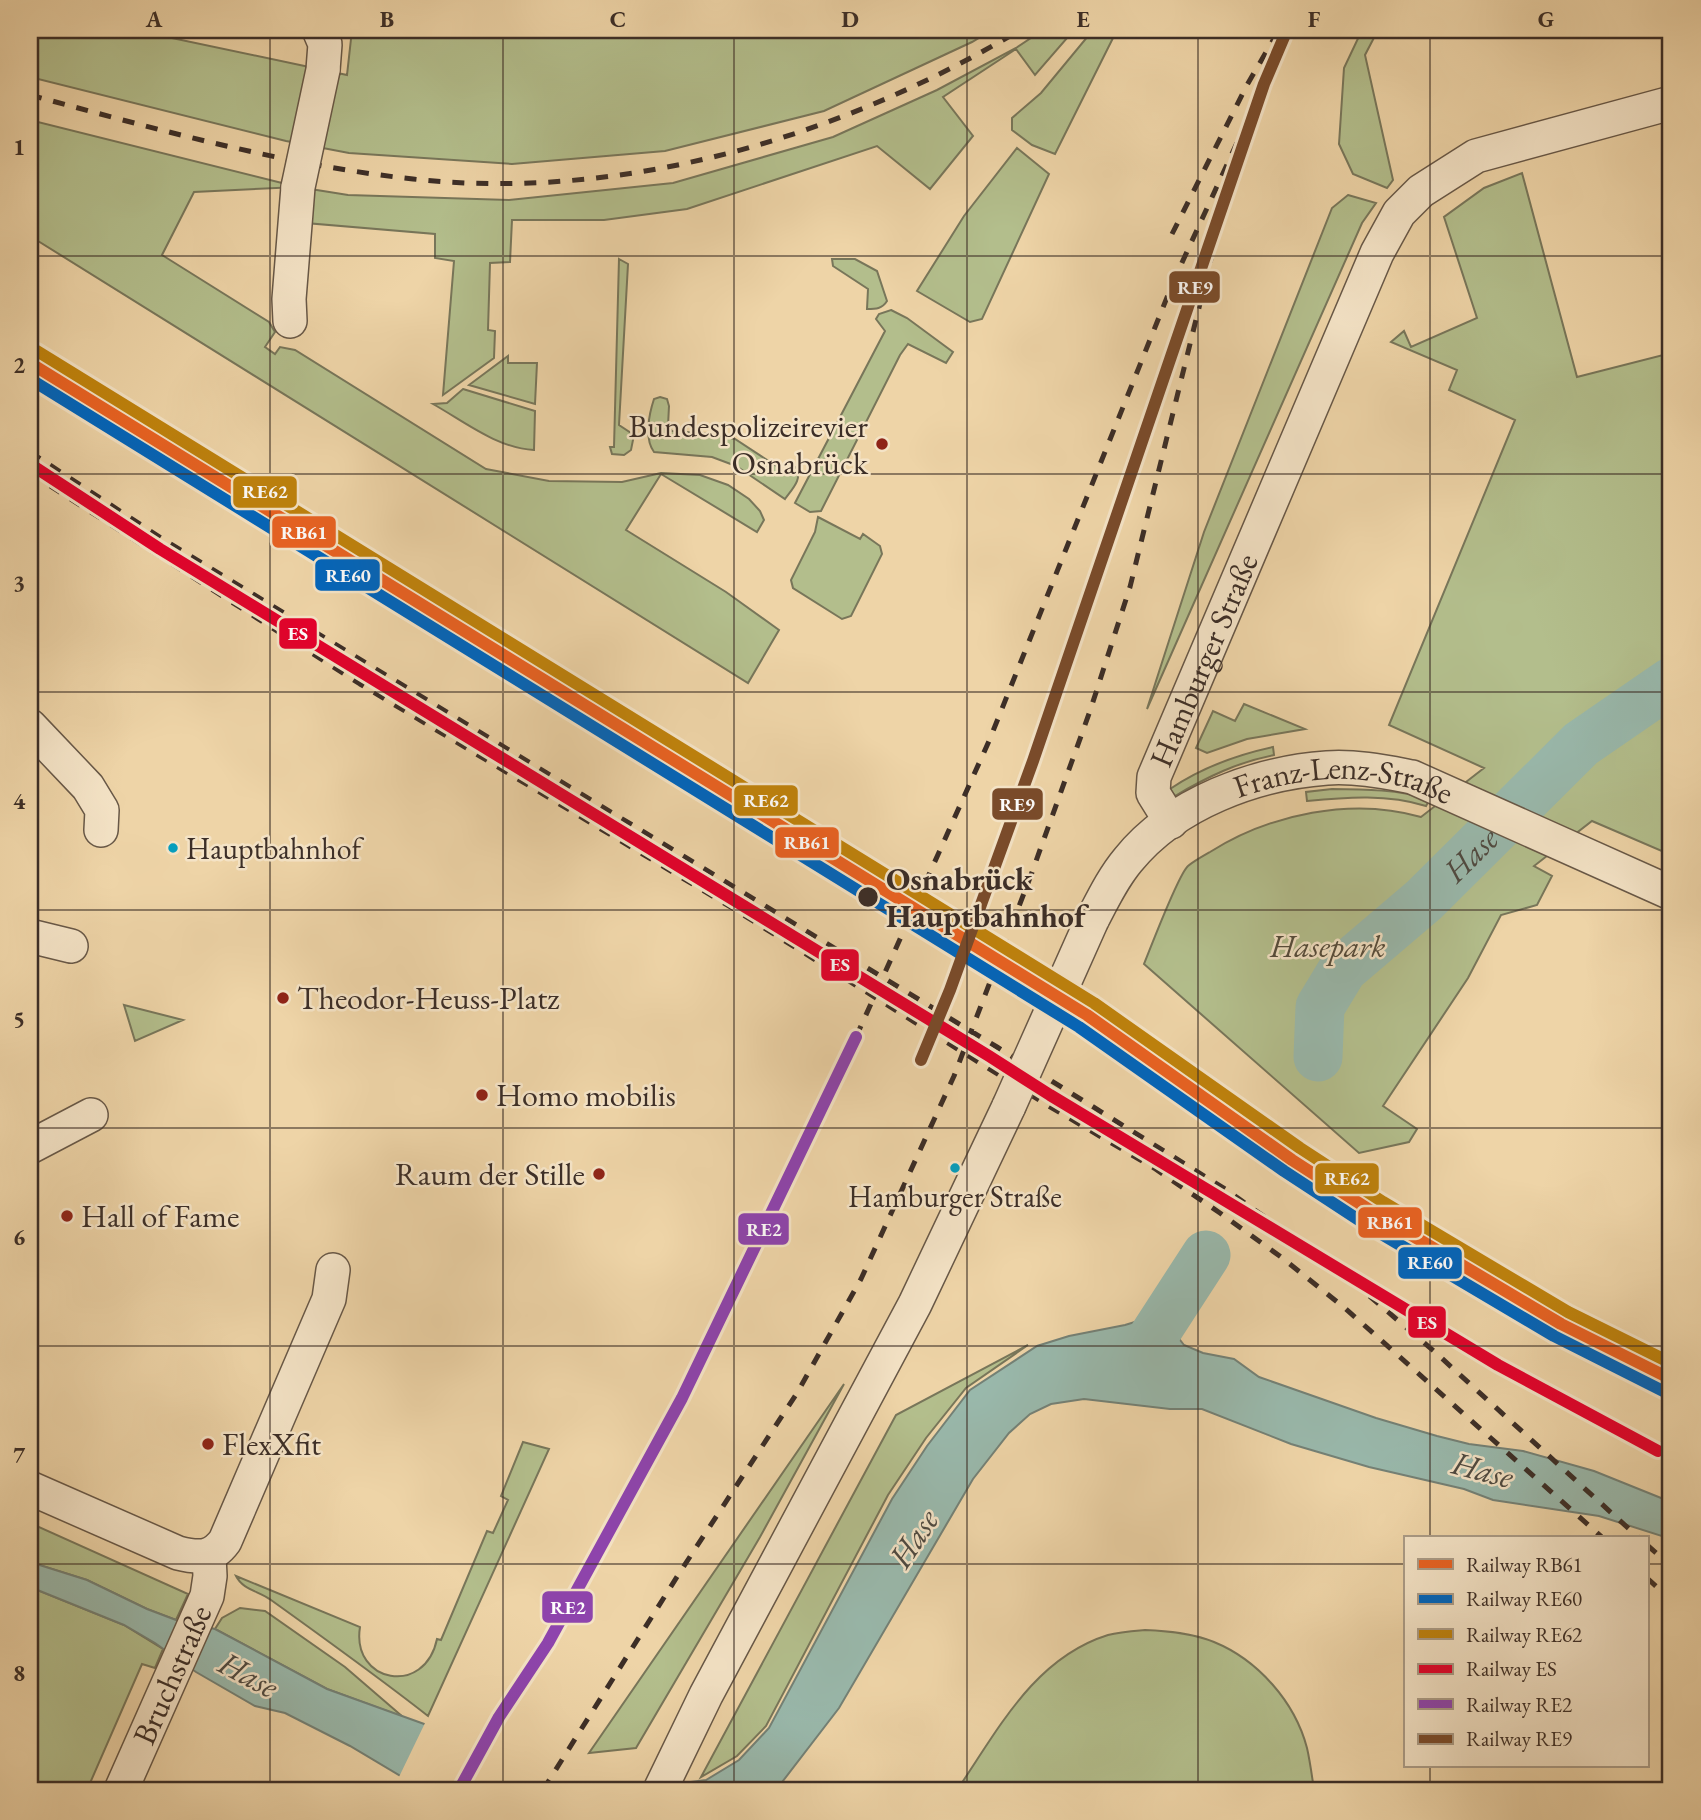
<svg xmlns="http://www.w3.org/2000/svg" width="1701" height="1820" viewBox="0 0 1701 1820" font-family="'EB Garamond',serif">
<style>
.green{fill:#b3be8c;stroke:#78765a;stroke-width:2}
.water{fill:#99b8ab;stroke:#748176;stroke-width:2}
.pier{fill:#eed4a7}
.lines{fill:none;stroke-linecap:round;stroke-linejoin:round}
.river{stroke:#99b8ab;stroke-width:49}
.minor-casing{stroke:#685847;stroke-width:36}
.minor{stroke:#f4e3c6;stroke-width:33}
.rail{stroke:#3c2e27;stroke-width:5;stroke-dasharray:12 12;stroke-linecap:butt}
.minor-bridge-casing{stroke:#685847;stroke-width:36;stroke-linecap:butt}
.minor-bridge{stroke:#f4e3c6;stroke-width:33}
.rail-1-casing{stroke:#f4e3c6;stroke-width:18}
.rail-2-casing{stroke:#f4e3c6;stroke-width:18}
.rail-3-casing{stroke:#f4e3c6;stroke-width:18}
.rail-4-casing{stroke:#f4e3c6;stroke-width:18}
.rail-5-casing{stroke:#f4e3c6;stroke-width:18}
.rail-6-casing{stroke:#f4e3c6;stroke-width:18}
.rail-1{stroke:#e96222;stroke-width:12}
.rail-2{stroke:#0065bd;stroke-width:12}
.rail-3{stroke:#bf820c;stroke-width:12}
.rail-4{stroke:#e4002b;stroke-width:12}
.rail-5{stroke:#8e44ad;stroke-width:12}
.rail-6{stroke:#7a4b2a;stroke-width:12}
.grid{fill:none;stroke:#3c2e27;stroke-width:2;stroke-opacity:0.55}
.poi-dot{fill:#8f2418;stroke:#f4e3c6;stroke-width:2.5}
.bus-dot{fill:#069dbd;stroke:#f4e3c6;stroke-width:2.5}
.stop-dot{fill:#3c2e27;stroke:#f4e3c6;stroke-width:2.5}
.labels{text-anchor:middle;stroke-width:5;stroke-linejoin:round;paint-order:stroke}
.bus-label{font-size:30px;fill:#3c2e27;stroke:#f4e3c6;text-anchor:start}
.poi-label{font-size:32px;fill:#3c2e27;stroke:#f4e3c6;text-anchor:start}
.street-label{font-size:32px;fill:#3c2e27;stroke:#f4e3c6}
.stop-label{font-size:32px;font-weight:bold;fill:#3c2e27;stroke:#f4e3c6;text-anchor:start}
.park-label{font-size:32px;font-style:italic;fill:#544b3b;stroke:#f4e3c6}
.water-label{font-size:33px;font-style:italic;fill:#4f4a41;stroke:#f4e3c6}
.line-badge{stroke:#f4e3c6;stroke-width:2.5}
.badge-label{font-size:19px;text-anchor:middle;font-weight:bold;fill:#fff}
.neatline{fill:none;stroke:#3c2e27;stroke-width:2.5}
.grid-label{font-size:23px;text-anchor:middle;font-weight:bold;fill:#3c2e27}
</style>
<rect width="100%" height="100%" fill="#eed4a7"/>
<filter id="stains"><feTurbulence type="fractalNoise" baseFrequency=".00286" numOctaves="4"/><feColorMatrix values="0 0 0 0 .2 0 0 0 0 .09 0 0 0 0 .02 0 0 0 .5 -.17"/></filter>
<radialGradient id="worn" r=".72"><stop offset=".6" stop-color="#630" stop-opacity="0"/><stop offset="1" stop-color="#630" stop-opacity=".3"/></radialGradient>
<path class="green" d="M30,30H134L347,75L352,30H992L972,42L824,111L665,151L512,164L349,153L286,141L30,77Z
M1043,30H1074L1035,75L1016,49L943,97L973,136L930,189L877,146L687,209L604,220H512L510,262L490,263L488,330L495,331L494,358L443,395L454,261L435,258V234L294,222L298,187L194,192L162,255L269,322L275,332L265,347L275,354L280,347L295,350L486,469L549,481L622,482L661,473L700,475L728,485L749,499L760,511L764,520L757,532L661,474L626,530L726,592L779,630L748,683L30,236V120L298,187L348,195L509,200L673,183L833,137L937,90L1016,48Z
M1093,30H1110L1115,34L1055,154L1032,145L1012,130V118L1041,93Z
M1362,30H1378L1365,55L1393,180L1387,188L1353,174L1339,144L1344,68Z
M1017,148L1049,174L982,319L970,322L917,291L964,216Z
M1522,173L1577,377L1671,353V855L1592,821L1534,866L1552,876L1537,905L1501,915L1468,978L1383,1106L1417,1129L1409,1142L1359,1153L1144,964C1151,947 1178,875 1188,866C1194,861 1203,856 1210,852C1270,814 1352,797 1421,817L1484,768L1389,725L1515,420L1449,390L1457,370L1391,342L1404,331L1411,347L1477,318L1444,217L1484,188Z
M1348,195L1376,203L1362,223L1147,709L1204,532L1332,208Z
M619,259L628,264L619,425L634,435L631,450L624,455L612,454L610,447H614Z
M832,259H855L877,271L887,301C882,309 876,309 867,309L868,289L833,266Z
M891,310L907,318L953,352L946,363L908,344L900,355L821,511L810,512L795,503L885,331L876,319L879,314Z
M508,356V363H537L535,404L469,385Z
M463,389L535,411L534,450C497,448 465,422 433,404L447,403Z
M660,397L667,399L669,406L668,426L672,431L712,434L735,439L784,471L790,467H796C803,479 792,489 785,499L736,466L712,457L654,452C644,439 649,414 654,399Z
M818,517L860,539L863,534L880,546L882,554L851,616L842,619L793,588L791,580L815,532Z
M1244,704L1305,729L1247,739L1207,753L1196,748L1213,711L1235,721Z
M1273,747L1274,755C1238,762 1207,777 1175,796L1170,789C1201,768 1236,755 1273,747Z
M1332,789C1366,789 1398,790 1430,799L1426,806C1388,794 1347,797 1307,801L1306,792Z
M124,1005L183,1020L135,1041Z
M1028,1345L966,1388L926,1438L888,1495L766,1726L737,1756L701,1777L896,1415Z
M844,1384L760,1537L636,1748L589,1753Z
M523,1442L549,1449L428,1716C377,1676 324,1638 271,1600C259,1591 243,1590 236,1576L360,1627C351,1683 425,1697 437,1639L441,1640L487,1531L493,1533L508,1500L501,1496Z
M30,1523L188,1594L176,1620L147,1609L87,1580L30,1562Z
M30,1587L124,1625L163,1649L155,1668L142,1664L87,1790H30Z
M240,1608L265,1611L345,1667L403,1717L327,1689L215,1629L222,1618Z
M1145,1630C1168,1631 1192,1633 1214,1642C1258,1660 1295,1702 1307,1748C1310,1761 1312,1776 1314,1790H957C998,1730 1034,1658 1108,1635C1119,1632 1133,1631 1145,1630Z"/>
<path class="water" d="M1163,1306L1172,1307L1177,1314V1336L1184,1345L1203,1353L1234,1359L1259,1377L1376,1418L1437,1436L1469,1444L1523,1451L1594,1471L1671,1502V1539L1599,1516L1493,1500L1464,1489L1369,1467L1291,1444L1202,1409H1170L1084,1399L1051,1404L1030,1414L1009,1433L973,1479L839,1708L776,1790H424L350,1746L285,1713L255,1706L196,1672L155,1643L124,1625L30,1587V1562L87,1580L147,1609L176,1620L215,1629L327,1689L427,1725L543,1773L588,1786L683,1783L706,1780L739,1760L769,1728L892,1499L927,1446L970,1390L1037,1346L1069,1336L1125,1325L1151,1317Z"/>
<path class="pier" d="M426,1721L544,1770L575,1779L569,1790H417L398,1779Z"/>
<g class="lines">
<g class="river">
<path id="s1" d="M1318,1057L1320,1007L1343,969L1424,900L1581,744L1671,682"/>
<path d="M1136,1363L1206,1255"/>
</g>
<defs>
<g id="minor">
<path d="M319,30L325,44L323,70"/>
<path d="M290,321L289,299L298,187"/>
<path d="M30,726L88,787L102,810L101,830"/>
<path id="s2" d="M1171,822L1153,793L1154,777L1377,253L1399,213L1421,191L1476,156L1671,103"/>
<path id="s3" d="M1092,920C1103,899 1113,878 1128,860C1174,803 1256,773 1327,768C1356,766 1385,772 1412,777L1671,893"/>
<path d="M30,936L71,946"/>
<path d="M30,1147L91,1115"/>
<path d="M30,1488L178,1553C198,1558 212,1559 225,1541L329,1299L333,1270"/>
<path id="s4" d="M121,1790L207,1596L210,1576L209,1556"/>
<path d="M660,1790L706,1695L915,1304L1009,1106"/>
</g>
</defs>
<use href="#minor" class="minor-casing"/>
<use href="#minor" class="minor"/>
<path class="rail" d="M30,95C156,129 283,165 413,179C623,202 841,137 1020,30
M1172,234L1247,85L1279,30
M30,452L164,540L997,1047L1225,1189L1286,1232L1360,1288L1436,1353L1639,1538
M30,473L360,684L734,909L1047,1105L1154,1168L1220,1213L1281,1257L1346,1309L1603,1538
M856,1037L989,741L1174,280L1264,84
M1647,1545L1671,1566
M1647,1578L1671,1600
M543,1790L680,1572L797,1393L861,1279L954,1076L1031,875L1090,711L1130,587L1229,186"/>
<defs>
<path id="minor-bridge" d="M298,187L323,70
M1009,1106L1092,920"/>
</defs>
<use href="#minor-bridge" class="minor-bridge-casing"/>
<use href="#minor-bridge" class="minor-bridge"/>
<defs>
<path id="rail-1" d="M30,363L1087,1015L1292,1160L1376,1214L1561,1324L1671,1379"/>
<path id="rail-2" d="M30,379L1079,1027L1284,1171L1368,1226L1554,1336L1665,1392"/>
<path id="rail-3" d="M37,351L1094,1003L1300,1148L1383,1202L1568,1312L1671,1363"/>
<path id="rail-4" d="M30,464L160,549L989,1056L1050,1095L1498,1365L1658,1451"/>
<path id="rail-5" d="M459,1790L499,1717L548,1643L682,1398L856,1037"/>
<path id="rail-6" d="M921,1060L950,990L1033,761L1264,84L1287,30"/>
</defs>
<use href="#rail-1" class="rail-1-casing"/>
<use href="#rail-2" class="rail-2-casing"/>
<use href="#rail-3" class="rail-3-casing"/>
<use href="#rail-4" class="rail-4-casing"/>
<use href="#rail-5" class="rail-5-casing"/>
<use href="#rail-6" class="rail-6-casing"/>
<use href="#rail-1" class="rail-1"/>
<use href="#rail-2" class="rail-2"/>
<use href="#rail-3" class="rail-3"/>
<use href="#rail-4" class="rail-4"/>
<use href="#rail-5" class="rail-5"/>
<use href="#rail-6" class="rail-6"/>
</g>
<path class="grid" d="M270,30V1790M503,30V1790M734,30V1790M967,30V1790M1198,30V1790M1430,30V1538M30,256H1671M30,474H1671M30,692H1671M30,910H1671M30,1128H1671M30,1346H1671M30,1564H1405M1647,1564H1671M1430,1766V1790"/>
<g class="poi-dot">
<circle cx="882" cy="444" r="7"/>
<circle cx="283" cy="998" r="7"/>
<circle cx="482" cy="1095" r="7"/>
<circle cx="599" cy="1174" r="7"/>
<circle cx="67" cy="1216" r="7"/>
<circle cx="208" cy="1444" r="7"/>
</g>
<g class="bus-dot">
<circle cx="173" cy="848" r="6"/>
<circle cx="955" cy="1168" r="6"/>
</g>
<circle class="stop-dot" cx="868" cy="897" r="11"/>
<g class="labels">
<g class="bus-label">
<text x="186" y="859">Hauptbahnhof</text>
<text x="955" y="1207" text-anchor="middle">Hamburger Straße</text>
</g>
<g class="poi-label">
<text x="868" y="437" text-anchor="end">Bundespolizeirevier<tspan x="868" dy="37">Osnabrück</tspan></text>
<text x="297" y="1009">Theodor-Heuss-Platz</text>
<text x="496" y="1106">Homo mobilis</text>
<text x="585" y="1185" text-anchor="end">Raum der Stille</text>
<text x="81" y="1227">Hall of Fame</text>
<text x="222" y="1455">FlexXfit</text>
</g>
<g class="street-label">
<text dy="11" stroke="none"><textPath href="#s2" startOffset="177">Hamburger Straße</textPath></text>
<text dy="11" stroke="none"><textPath href="#s3" startOffset="312">Franz-Lenz-Straße</textPath></text>
<text dy="11" stroke="none"><textPath href="#s4" startOffset="126">Bruchstraße</textPath></text>
</g>
<g class="stop-label">
<text x="886" y="890">Osnabrück<tspan x="886" dy="37">Hauptbahnhof</tspan></text>
</g>
<g class="park-label">
<text x="1328" y="957">Hasepark</text>
</g>
<g class="water-label">
<text dy="12" stroke="none"><textPath href="#s1" startOffset="266">Hase</textPath></text>
<text transform="translate(1483 1469) rotate(15)" y="12">Hase</text>
<text transform="translate(913 1538) rotate(-57)" y="12">Hase</text>
<text transform="translate(249 1674) rotate(28)" y="12">Hase</text>
</g>
</g>
<g class="line-badge">
<rect x="1168" y="270" width="53" height="34" rx="7" fill="#7a4b2a"/>
<rect x="232" y="475" width="66" height="34" rx="7" fill="#bf820c"/>
<rect x="271" y="515" width="66" height="34" rx="7" fill="#e96222"/>
<rect x="314" y="558" width="67" height="34" rx="7" fill="#0065bd"/>
<rect x="278" y="617" width="40" height="33" rx="7" fill="#e4002b"/>
<rect x="733" y="784" width="66" height="33" rx="7" fill="#bf820c"/>
<rect x="991" y="787" width="53" height="34" rx="7" fill="#7a4b2a"/>
<rect x="774" y="826" width="66" height="33" rx="7" fill="#e96222"/>
<rect x="820" y="948" width="40" height="34" rx="7" fill="#e4002b"/>
<rect x="1314" y="1162" width="66" height="33" rx="7" fill="#bf820c"/>
<rect x="1357" y="1206" width="66" height="33" rx="7" fill="#e96222"/>
<rect x="737" y="1212" width="53" height="34" rx="7" fill="#8e44ad"/>
<rect x="1397" y="1246" width="66" height="34" rx="7" fill="#0065bd"/>
<rect x="1407" y="1305" width="40" height="34" rx="7" fill="#e4002b"/>
<rect x="541" y="1590" width="53" height="34" rx="7" fill="#8e44ad"/>
</g>
<g class="badge-label">
<text x="1195" y="294">RE9</text>
<text x="265" y="498">RE62</text>
<text x="304" y="539">RB61</text>
<text x="348" y="582">RE60</text>
<text x="298" y="640">ES</text>
<text x="766" y="807">RE62</text>
<text x="1017" y="811">RE9</text>
<text x="807" y="849">RB61</text>
<text x="840" y="971">ES</text>
<text x="1347" y="1185">RE62</text>
<text x="1390" y="1229">RB61</text>
<text x="764" y="1236">RE2</text>
<text x="1430" y="1269">RE60</text>
<text x="1427" y="1329">ES</text>
<text x="568" y="1614">RE2</text>
</g>
<rect width="1701" height="1820" fill="none" stroke="#eed4a7" stroke-width="77"/>
<rect x="1404" y="1536" width="245" height="231" fill="#f4e3c6" stroke="#aa9b86" stroke-width="2"/>
<rect x="1418" y="1559" width="35" height="10" fill="#e96222" stroke="#aa9b86" stroke-width="2"/>
<text x="1466" y="1572" font-size="21" fill="#3c2e27">Railway RB61</text>
<rect x="1418" y="1594" width="35" height="10" fill="#0065bd" stroke="#aa9b86" stroke-width="2"/>
<text x="1466" y="1606" font-size="21" fill="#3c2e27">Railway RE60</text>
<rect x="1418" y="1629" width="35" height="10" fill="#bf820c" stroke="#aa9b86" stroke-width="2"/>
<text x="1466" y="1642" font-size="21" fill="#3c2e27">Railway RE62</text>
<rect x="1418" y="1664" width="35" height="10" fill="#e4002b" stroke="#aa9b86" stroke-width="2"/>
<text x="1466" y="1676" font-size="21" fill="#3c2e27">Railway ES</text>
<rect x="1418" y="1699" width="35" height="10" fill="#8e44ad" stroke="#aa9b86" stroke-width="2"/>
<text x="1466" y="1712" font-size="21" fill="#3c2e27">Railway RE2</text>
<rect x="1418" y="1734" width="35" height="10" fill="#7a4b2a" stroke="#aa9b86" stroke-width="2"/>
<text x="1466" y="1746" font-size="21" fill="#3c2e27">Railway RE9</text>
<rect x="38" y="38" width="1624" height="1744" class="neatline"/>
<g class="grid-label">
<text x="154" y="27">A</text>
<text x="387" y="27">B</text>
<text x="618" y="27">C</text>
<text x="850" y="27">D</text>
<text x="1083" y="27">E</text>
<text x="1314" y="27">F</text>
<text x="1546" y="27">G</text>
<text x="19" y="155">1</text>
<text x="19" y="373">2</text>
<text x="19" y="591">3</text>
<text x="19" y="809">4</text>
<text x="19" y="1027">5</text>
<text x="19" y="1245">6</text>
<text x="19" y="1463">7</text>
<text x="19" y="1681">8</text>
</g>
<rect width="100%" height="100%" filter="url(#stains)"/>
<rect width="100%" height="100%" fill="url(#worn)"/>
</svg>
